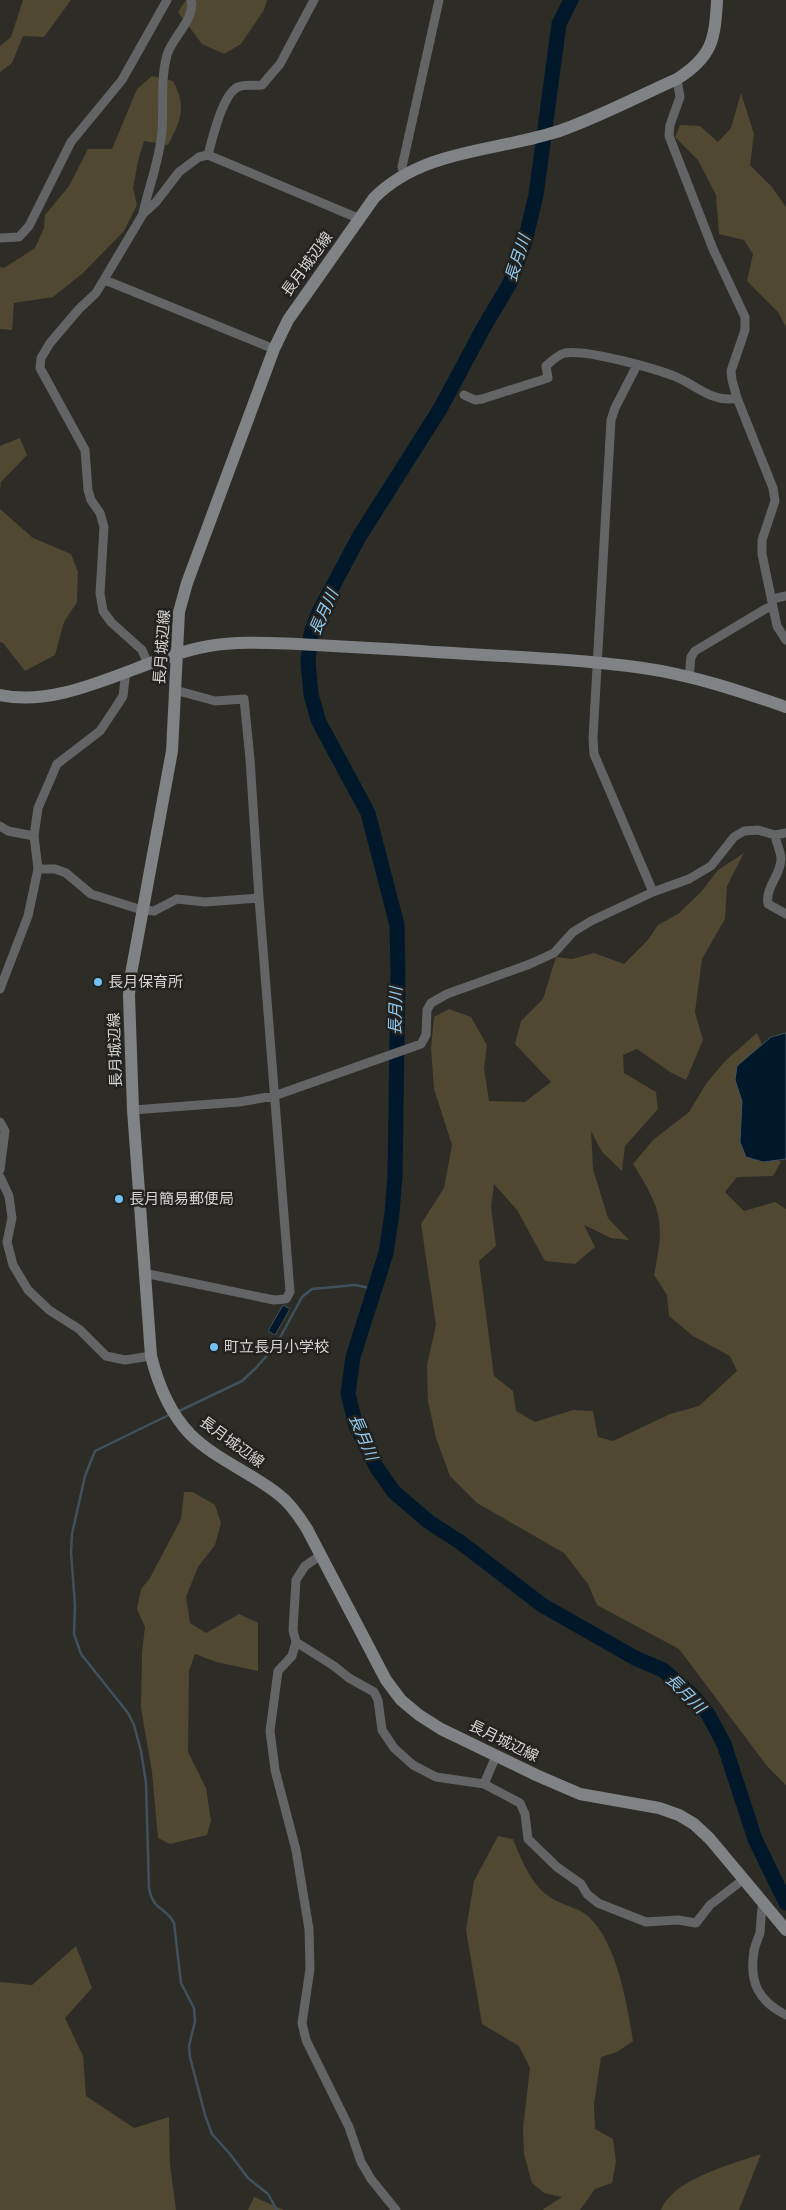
<svg xmlns="http://www.w3.org/2000/svg" width="786" height="2210" viewBox="0 0 786 2210" font-family="Lato,'Noto Sans JP',sans-serif">
<style>
.green{fill:#504831}
.water{fill:#00182a;stroke:#40515d}
.lines{fill:none;stroke-linecap:round;stroke-linejoin:round}
.stream{stroke:#40515d;stroke-width:2.5}
.river{stroke:#00182a;stroke-width:15}
.street{stroke:#626465;stroke-width:9}
.secondary{stroke:#808385;stroke-width:12}
.poi-dot{fill:#71c1f4;stroke:#23221e;stroke-width:2}
.labels{text-anchor:middle;stroke-width:5;stroke-linejoin:round;paint-order:stroke}
.street-label{font-size:15px;fill:#d6d5d3;stroke:#23221e}
.poi-label{font-size:15px;fill:#d6d5d3;stroke:#23221e;text-anchor:start}
.water-label{font-size:16px;font-style:italic;fill:#91cbf1;stroke:#23221e}
</style>
<rect width="100%" height="100%" fill="#2d2c27"/>
<path class="green" d="M23,0H71L44,37L23,36L12,63L0,72V46L11,37Z
M186,0H267L264,10L241,44L224,54L202,44L178,12Z
M152,76L173,81C187,107 181,120 168,145L144,141L138,161L133,188L137,205L124,231L83,273L53,297L14,303L12,330L0,329V267L4,268L35,248L44,228L45,215L69,186L88,149H112L137,89Z
M741,93L754,134L750,165L772,187L786,207V327L778,312L747,281L753,254L744,240L719,234L716,195L698,160L675,137L680,125L700,126L718,142L731,128Z
M20,438L27,455L1,482L0,490V446Z
M0,509L33,538L71,554L78,572L77,602L64,622L55,655L25,671L3,643L0,642Z
M744,853L727,886L725,919L702,959L695,1012L703,1040L686,1080L670,1072L637,1049L623,1055L624,1073L656,1092L658,1109L625,1146L622,1171L602,1152L591,1131L593,1169L608,1218L629,1240L611,1238L584,1225L595,1247L575,1264L545,1261L517,1210L494,1184L491,1206L496,1246L479,1261L494,1376L513,1391L516,1411L535,1422L573,1410L593,1411L598,1437L613,1441L670,1414L699,1406L737,1371L730,1356L693,1336L669,1316L667,1295L654,1275C665,1222 662,1210 633,1164L653,1140L689,1112L706,1084L725,1061L757,1033L768,1058L755,1146L781,1162L773,1176L737,1177L725,1192L744,1211L775,1202L786,1209V1785L767,1766L679,1649L597,1605L588,1584L564,1553L477,1503L450,1476L436,1438L428,1401L427,1365L436,1325L421,1224L444,1188L452,1145L434,1089L431,1048L434,1017L449,1009L471,1017L487,1045L484,1068L489,1101L525,1102L551,1082L515,1044L521,1021L543,999L556,957L572,959L594,953L624,964L647,941L658,925L678,914L701,892L718,870Z
M184,1492H193L215,1505L221,1523L215,1545L198,1567L186,1597L190,1623L206,1633L239,1614L258,1623V1671L216,1662L195,1654L189,1671L188,1752L206,1788L211,1821L207,1835L170,1844L158,1838L152,1772L141,1708L142,1652L145,1627L137,1609L141,1589L150,1578L181,1519Z
M498,1836L513,1839C522,1861 532,1887 553,1899C564,1906 577,1907 588,1916C617,1942 627,2004 633,2041L617,2052L601,2057L594,2104L595,2129L613,2139L616,2162L612,2183L595,2189L580,2210H542L562,2197L544,2193L532,2183L524,2154L523,2128L530,2068L519,2046L482,2024L466,1930L474,1881Z
M76,1946L92,1988L65,2018L83,2056L86,2096L134,2128L169,2117L170,2164L176,2210H0V1982L32,1985Z
M761,2154L739,2210H661C673,2179 732,2164 761,2154Z
M254,2197L284,2210H248Z"/>
<path class="water" d="M786,1033V1159L763,1162L746,1157L740,1142L742,1101L735,1080L737,1066L771,1037Z
M283,1305L290,1309L275,1335L268,1331Z"/>
<g class="lines">
<path class="stream" d="M179,1411L242,1381L256,1368L276,1345L302,1297L312,1289L355,1285L375,1289
M169,1415L95,1451L85,1476L72,1534L71,1552L75,1605L74,1634L81,1654L128,1713L134,1725L141,1751L146,1783L149,1888C153,1911 166,1907 174,1923L181,1983L194,2008L195,2021L189,2046L190,2057L205,2115L212,2134L230,2154L248,2178L268,2194L277,2210"/>
<path class="river" d="M571,0L559,24L536,195L525,241L510,283L485,325L440,409L359,537L319,612L311,633L308,661L311,695L319,722L368,813L397,925L398,974L395,1176L392,1213L386,1253L353,1357L348,1394L356,1426L377,1468L394,1492L429,1522L460,1542L542,1605L635,1658L663,1670L692,1695L708,1714L724,1744L755,1839L786,1903"/>
<path class="street" d="M677,79L680,97L670,125L669,136L713,249L745,317V330L731,371L732,380L737,398L773,488L775,501L762,540V554L777,626L786,640
M208,155L360,219
M404,174L402,167L439,0
M143,213C149,186 160,159 162,131C164,105 160,80 167,55C172,37 196,19 191,0
M0,238L19,237L29,226L71,142L122,80L167,0
M105,280L274,349
M637,365L615,408L611,420L593,738L594,754L653,892
M464,395L475,400L482,399L548,378L546,366C552,361 557,355 565,353C586,349 653,368 674,376C695,384 713,404 737,398
M772,599L786,596
M148,664L142,650L111,622L103,611L100,593L104,527L100,513L91,500L88,490L85,450L40,368L41,358L50,343L79,309L96,293L143,214L156,202L179,172L199,157L208,155C212,139 223,93 238,87C245,84 254,86 262,85L280,64L314,0
M689,678L691,657L695,651L767,608L773,607
M0,826L8,831L34,836
M775,835C776,843 781,851 781,859C781,875 765,887 768,904L786,914
M38,869H55L66,873L91,894L142,910L154,911L177,899L205,902L259,898
M0,989L28,916L38,869L34,836L38,808L57,764L100,731L118,704L123,696L126,671
M133,1110L239,1102L274,1096L421,1044L426,1035L427,1010L431,1003L447,994L530,964L554,953L573,932L591,921L653,892L689,879L711,866L734,837L744,831L758,830L775,835L786,833
M0,1122L5,1131L0,1170
M0,1177L9,1196L12,1218L7,1242L13,1265L28,1290L49,1310L79,1329L106,1356L125,1360L151,1356
M144,1273L274,1300L286,1299L290,1292L259,898L250,759L244,699L215,701L175,690
M321,1555L305,1566L296,1580L293,1630L296,1642L292,1656L278,1671L270,1731L275,1770L296,1850L309,1929L310,1969L302,2023L306,2040L349,2127L361,2162L371,2179L396,2210
M296,1642L334,1666L349,1678L374,1692L378,1700L382,1730L394,1748L413,1765L436,1777L484,1784L520,1803L525,1814L528,1839L557,1867L581,1884L587,1894L598,1903L646,1922L678,1920L696,1923L710,1905L744,1879
M484,1784L496,1756
M763,1901C761,1912 761,1922 760,1933C758,1939 755,1945 754,1951C749,1982 758,2001 786,2015"/>
<path class="secondary" d="M717,0C715,40 712,57 677,79C639,96 601,116 562,130C498,152 424,148 374,198L288,320L274,349L187,583L179,612L172,751L131,974L129,995L133,1110L151,1356C158,1384 169,1412 190,1434C215,1459 250,1472 278,1494C290,1503 299,1516 307,1529L386,1680L401,1700L419,1715L441,1729L536,1775L580,1794L659,1808L679,1815L694,1824L710,1839L786,1930
M0,695C67,710 143,657 209,646C238,641 268,643 297,644C334,646 370,648 406,650C485,656 564,657 643,668C692,675 740,691 786,707"/>
</g>
<g class="poi-dot">
<circle cx="98" cy="982" r="5"/>
<circle cx="119" cy="1199" r="5"/>
<circle cx="214" cy="1347" r="5"/>
</g>
<g class="labels">
<g class="street-label">
<text transform="translate(307 264) rotate(-54)" y="5">長月城辺線</text>
<text transform="translate(162 647) rotate(-86)" y="5">長月城辺線</text>
<text transform="translate(115 1050) rotate(-92)" y="5">長月城辺線</text>
<text transform="translate(232 1442) rotate(36)" y="5">長月城辺線</text>
<text transform="translate(504 1741) rotate(26)" y="5">長月城辺線</text>
</g>
<g class="poi-label">
<text x="108" y="987">長月保育所</text>
<text x="129" y="1204">長月簡易郵便局</text>
<text x="224" y="1352">町立長月小学校</text>
</g>
<g class="water-label">
<text transform="translate(517 258) rotate(-72)" y="6">長月川</text>
<text transform="translate(323 612) rotate(-66)" y="6">長月川</text>
<text transform="translate(395 1011) rotate(-89)" y="6">長月川</text>
<text transform="translate(364 1437) rotate(67)" y="6">長月川</text>
<text transform="translate(686 1693) rotate(45)" y="6">長月川</text>
</g>
</g>
</svg>
